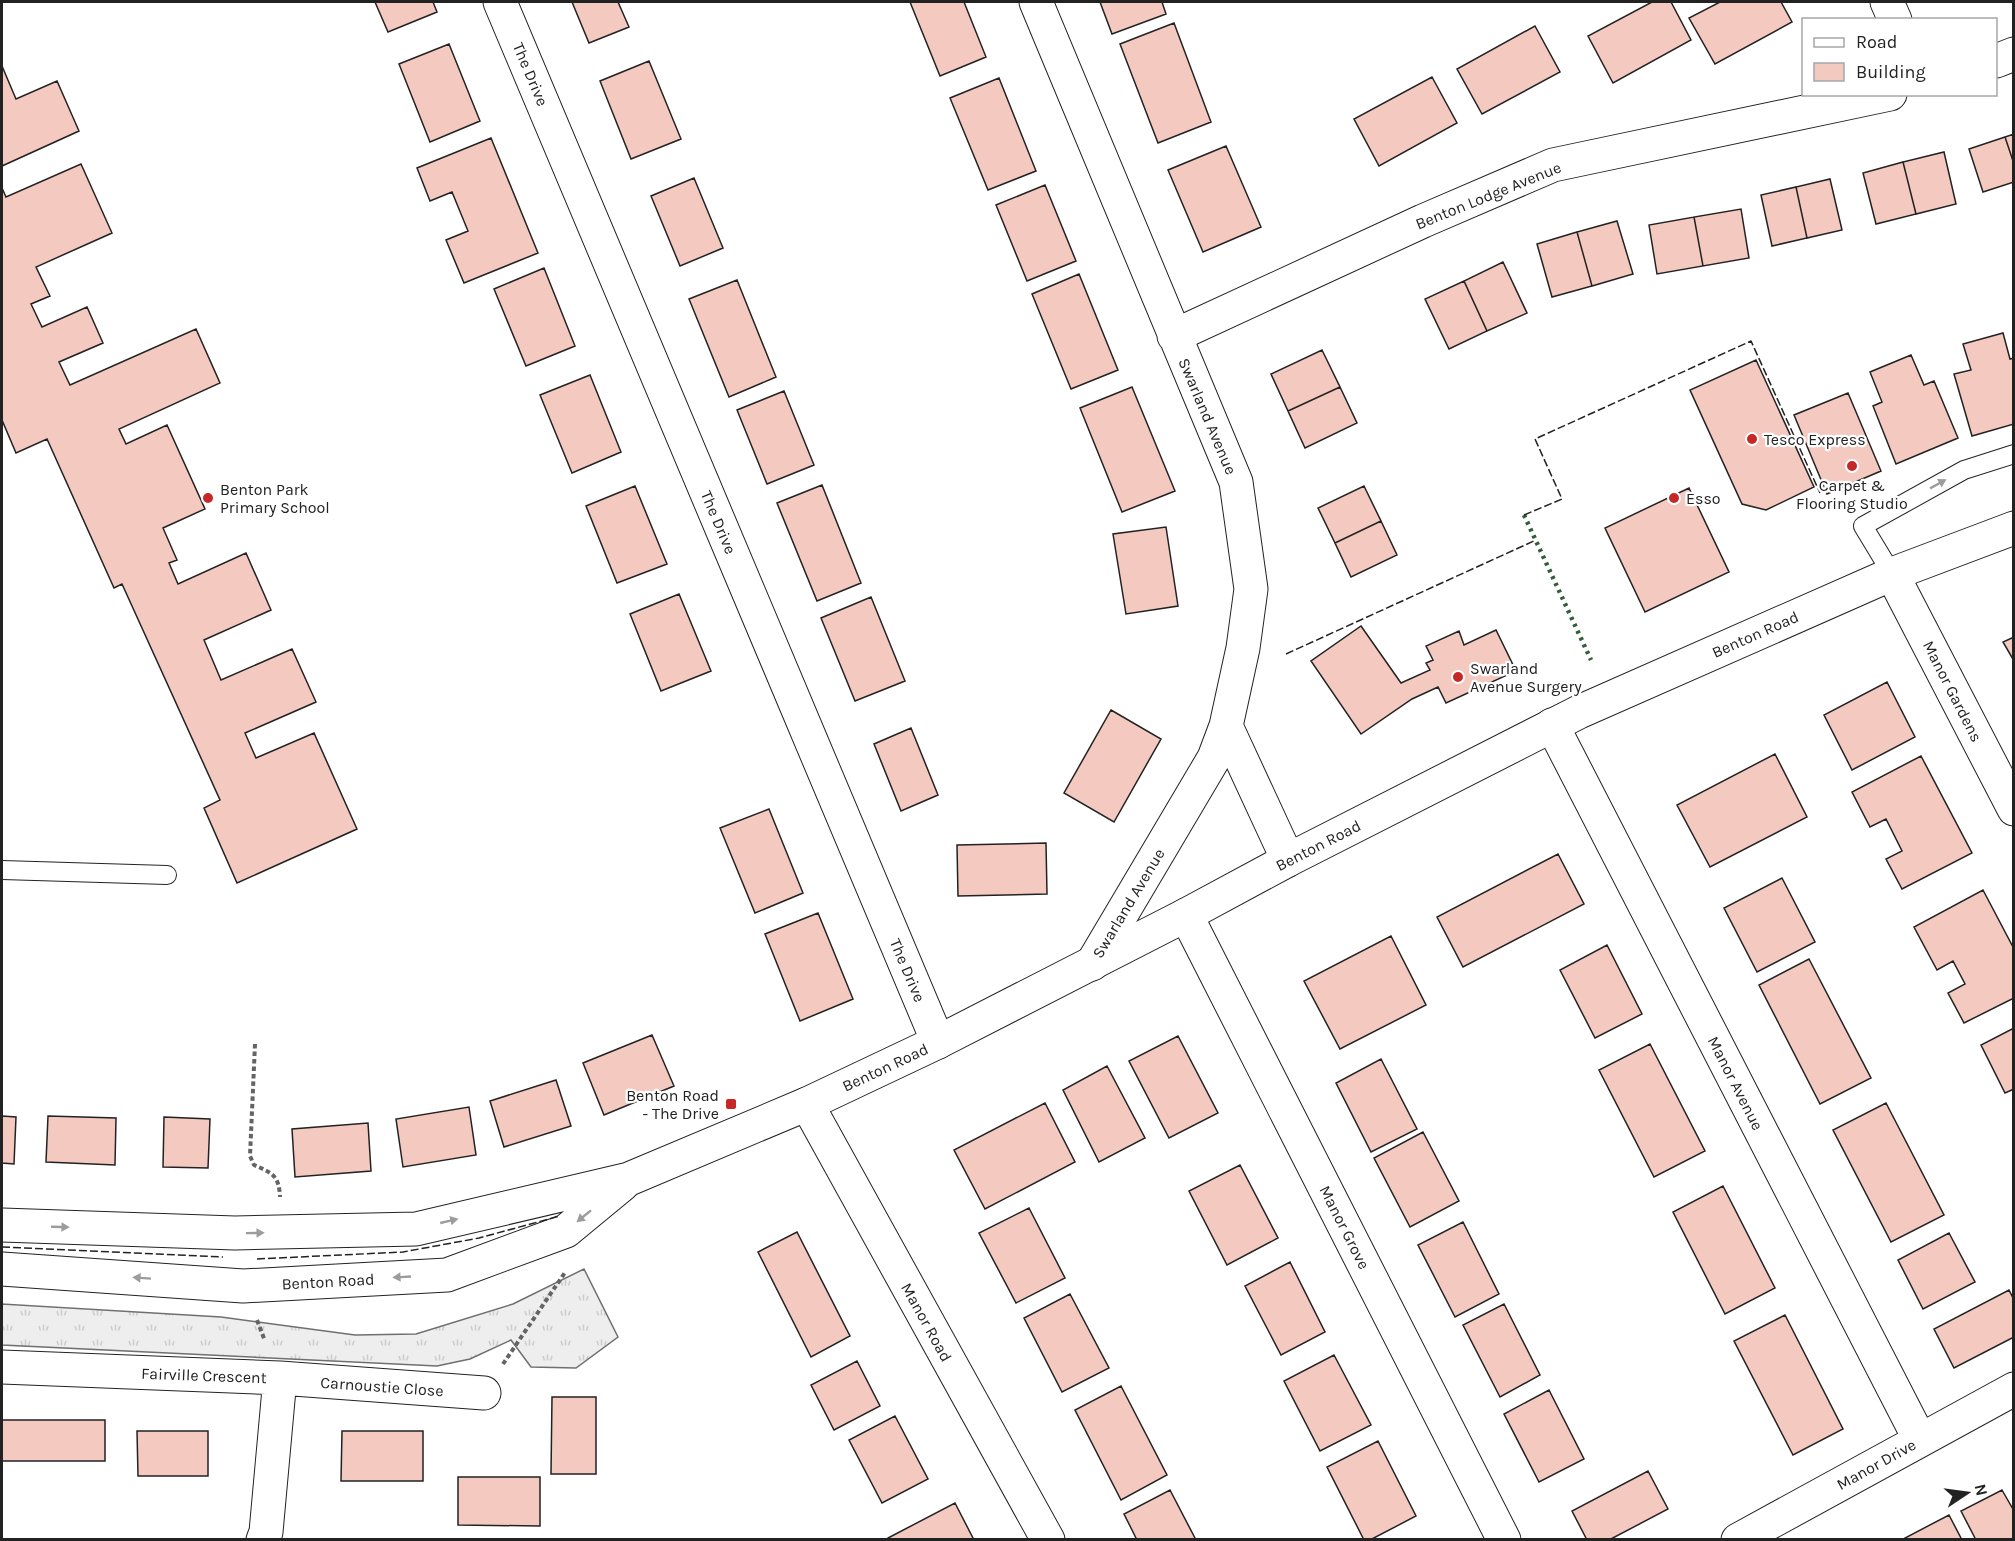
<svg xmlns="http://www.w3.org/2000/svg" width="2015" height="1541" viewBox="0 0 2015 1541" font-family="Karla,sans-serif">
<style>
.grass{fill:url(#grass-tufts);stroke:#6f6f6f;stroke-width:1.5}
.building{fill:#f3c9c0;stroke:#222;stroke-width:1.5}
.lines{fill:none;stroke-linecap:round;stroke-linejoin:round}
.service-casing{stroke:#222;stroke-width:20}
.minor-casing{stroke:#222;stroke-width:35}
.primary-casing{stroke:#222;stroke-width:35}
.path{stroke:#646464;stroke-width:4;stroke-dasharray:4.5 3;stroke-linecap:butt}
.service{stroke:#fff;stroke-width:18}
.minor{stroke:#fff;stroke-width:33}
.primary{stroke:#fff;stroke-width:33}
.hedge{stroke:#2f5e38;stroke-width:4.5;stroke-dasharray:3 4.5;stroke-linecap:butt}
.fence{stroke:#222;stroke-width:1.5;stroke-dasharray:8 3;stroke-linecap:butt}
.oneway{fill:#9c9c9c}
.poi-dot{fill:#c62828;stroke:#fff;stroke-width:2}
.labels{text-anchor:middle;stroke-width:4.5;stroke-linejoin:round;paint-order:stroke}
.street-label{font-size:16px;fill:#222;stroke:#fff}
.poi-label{font-size:16px;fill:#222;stroke:#fff;text-anchor:start}
</style>
<defs>
<pattern id="grass-tufts" width="24" height="20" patternUnits="userSpaceOnUse" patternTransform="scale(1.5)"><rect width="24" height="20" fill="#eee"/><path d="M3 7l-1-3M5 7V3M7 7l1-3M15 17l-1-3M17 17v-4M19 17l1-3" fill="none" stroke="#ccc"/></pattern>
</defs>
<rect width="100%" height="100%" fill="#fff"/>
<path class="grass" d="M584,1269L618,1337L576,1368L531,1367L511,1340L470,1359L437,1366L2,1345V1304L221,1317L355,1335L416,1334L513,1304Z"/>
<path class="building" d="M375,2H433L437,12L388,32Z
M572,2H618L629,27L589,43Z
M910,2H964L986,57L940,76Z
M1100,2H1162L1166,14L1112,34Z
M1652,2H1671L1691,40L1613,83L1588,36Z
M1720,2H1781L1792,22L1715,64L1689,18Z
M1174,23L1211,122L1158,143L1120,44Z
M1535,26L1560,72L1482,114L1457,69Z
M449,44L480,121L430,142L399,64Z
M649,61L681,139L631,159L600,81Z
M2,66L16,99L57,81L79,131L2,166Z
M1432,77L1457,123L1379,166L1354,119Z
M999,78L1036,171L988,190L950,98Z
M2014,134V164L2005,137Z
M2005,137L2014,164V182L1983,192L1969,149Z
M491,138L538,253L464,283L446,240L468,231L452,192L430,201L417,168Z
M1226,146L1261,227L1203,252L1168,170Z
M1944,152L1956,204L1916,214L1903,162Z
M1903,162L1916,214L1876,224L1863,173Z
M81,164L112,233L36,267L50,296L31,304L42,327L87,307L103,343L59,362L70,385L196,329L220,383L119,429L126,444L167,425L205,509L163,528L177,560L169,563L178,584L246,553L271,610L204,640L221,680L292,649L316,702L245,733L256,758L314,733L357,829L237,883L204,808L220,800L122,584L114,588L47,439L16,453L2,420V188L6,197Z
M694,178L723,248L680,266L651,196Z
M1830,179L1842,230L1807,238L1796,187Z
M1045,185L1076,261L1027,281L996,205Z
M1796,187L1807,238L1772,246L1761,195Z
M1741,209L1749,258L1703,266L1694,217Z
M1694,217L1703,266L1657,274L1649,225Z
M1617,221L1633,274L1592,286L1577,232Z
M1577,232L1592,286L1552,297L1537,244Z
M1503,262L1527,313L1487,331L1464,281Z
M544,268L575,346L526,366L494,289Z
M1079,274L1118,370L1071,389L1032,294Z
M737,280L776,377L729,397L689,299Z
M1464,281L1487,331L1449,349L1425,299Z
M2003,333L2010,359L2014,358V424L1972,436L1954,374L1971,370L1963,344Z
M1322,350L1340,387L1288,411L1271,374Z
M1911,355L1924,385L1934,381L1958,438L1896,464L1873,406L1882,402L1870,372Z
M1756,360L1814,487L1766,510L1742,504L1690,390Z
M590,375L621,452L572,473L540,395Z
M1132,387L1175,491L1122,512L1080,408Z
M1340,387L1357,423L1305,448L1288,411Z
M784,391L814,465L767,484L737,410Z
M1848,393L1881,471L1827,494L1794,415Z
M822,485L861,583L817,601L777,503Z
M635,486L667,564L617,583L586,506Z
M1364,486L1381,521L1335,543L1318,508Z
M1689,488L1729,572L1645,612L1605,528Z
M1381,521L1397,555L1351,577L1335,543Z
M1166,527L1178,606L1126,614L1113,534Z
M679,594L711,671L661,691L630,614Z
M871,597L905,681L855,701L821,618Z
M1361,626L1401,683L1430,670L1426,663L1433,660L1426,646L1459,631L1464,645L1496,630L1516,671L1446,703L1438,687L1412,699L1361,734L1311,661Z
M2014,637V661L2003,642Z
M1887,682L1915,737L1852,770L1824,715Z
M1111,710L1161,739L1114,822L1064,793Z
M911,728L938,795L901,811L874,744Z
M1775,754L1807,817L1710,867L1677,805Z
M1921,756L1972,853L1902,889L1886,859L1902,851L1886,819L1870,827L1852,792Z
M769,809L803,893L755,913L720,828Z
M1046,843L1047,894L958,896L957,845Z
M1558,854L1584,904L1463,967L1437,917Z
M1782,878L1815,942L1757,972L1724,908Z
M1983,890L2014,949V998L1964,1023L1948,993L1965,984L1953,961L1937,970L1914,927Z
M818,913L853,999L800,1021L765,934Z
M1391,936L1426,1005L1340,1049L1304,981Z
M1607,945L1642,1014L1595,1038L1560,970Z
M1809,959L1871,1078L1820,1104L1759,985Z
M2014,1028V1089L2005,1093L1981,1045Z
M652,1035L674,1086L604,1115L583,1063Z
M1178,1036L1218,1113L1169,1138L1129,1061Z
M1650,1044L1705,1151L1654,1177L1599,1070Z
M1381,1059L1417,1129L1371,1152L1336,1083Z
M1107,1066L1145,1138L1099,1162L1063,1090Z
M556,1080L571,1126L504,1147L490,1101Z
M1045,1103L1075,1162L985,1209L954,1150Z
M1886,1103L1944,1215L1891,1242L1833,1130Z
M469,1107L476,1155L403,1167L396,1119Z
M2,1116L16,1117L14,1164L2,1163Z
M48,1116L116,1118L115,1165L46,1162Z
M164,1117L210,1119L208,1168L163,1167Z
M368,1123L371,1171L295,1177L292,1129Z
M1423,1132L1459,1201L1410,1227L1374,1158Z
M1240,1165L1278,1238L1227,1265L1189,1191Z
M1723,1186L1775,1288L1725,1314L1673,1212Z
M1029,1208L1065,1278L1016,1303L979,1233Z
M1463,1222L1499,1294L1455,1317L1418,1245Z
M797,1232L850,1336L811,1357L758,1252Z
M1949,1233L1975,1282L1923,1309L1898,1260Z
M1290,1262L1325,1332L1281,1355L1245,1286Z
M2009,1290L2014,1300V1337L1954,1368L1934,1329Z
M1070,1294L1109,1368L1062,1392L1024,1318Z
M1504,1304L1540,1375L1500,1397L1463,1325Z
M1785,1315L1843,1429L1793,1455L1734,1341Z
M1334,1355L1371,1425L1320,1451L1284,1381Z
M857,1361L880,1406L834,1430L811,1385Z
M1121,1386L1167,1475L1121,1500L1075,1410Z
M1549,1390L1584,1459L1539,1482L1504,1414Z
M552,1397H596V1474H551Z
M895,1416L928,1479L882,1503L849,1440Z
M2,1420H105V1461H2Z
M137,1431H208V1476H138Z
M342,1431H423V1481H341Z
M1378,1441L1416,1516L1370,1540H1364L1327,1467Z
M1648,1471L1668,1509L1609,1540H1587L1572,1511Z
M458,1477H540V1526L458,1525Z
M1170,1490L1196,1540H1137L1124,1514Z
M2002,1490L2014,1511V1540H1976L1961,1511Z
M955,1503L974,1540H888V1538Z
M1949,1515L1962,1540H1906L1905,1538Z"/>
<g class="lines">
<defs>
<path id="service" d="M1892,574L1863,526L1964,470L2014,454
M2,870L167,875"/>
<path id="minor" d="M500,2L938,1042
M1036,2L1236,482L1251,589L1243,648L1226,726L1214,758L1092,964
M1887,2L1895,20
M1996,61L2014,54
M1174,336L1423,221L1553,165L1890,94
M1892,574L2014,809
M1552,725L1920,1440
M1226,726L1288,860
M1186,915L1504,1540
M807,1104L1048,1540
M2,1367L280,1378L266,1532L263,1540
M280,1378L484,1393
M1738,1540L2014,1389"/>
<path id="primary" d="M2,1225L235,1233L416,1229L629,1179L807,1104L938,1042L1186,915L1288,860L1579,712L1892,574L2014,528
M2,1269L243,1286L447,1275L566,1231L623,1184"/>
</defs>
<use href="#service" class="service-casing"/>
<use href="#minor" class="minor-casing"/>
<use href="#primary" class="primary-casing"/>
<path class="path" d="M255,1044L250,1156L254,1165C272,1173 279,1175 280,1197
M257,1320L265,1341
M503,1364L566,1271"/>
<use href="#service" class="service"/>
<use href="#minor" class="minor"/>
<use href="#primary" class="primary"/>
<path class="hedge" d="M1524,515L1591,660"/>
<path class="fence" d="M1524,515L1562,499L1535,439L1751,341L1820,493
M1286,654L1536,540
M2,1247L223,1257
M257,1259L403,1252L479,1238L560,1216"/>
</g>
<defs><path id="oneway-solid" d="M-6-.8H1V-3.2L6.5 0L1 3.2V.8H-6Z" transform="scale(1.5)"/></defs>
<g class="oneway">
<use href="#oneway-solid" transform="translate(1938 484) rotate(-29)"/>
<use href="#oneway-solid" transform="translate(584 1216) rotate(141)"/>
<use href="#oneway-solid" transform="translate(449 1221) rotate(-13)"/>
<use href="#oneway-solid" transform="translate(60 1227) rotate(2)"/>
<use href="#oneway-solid" transform="translate(255 1233) rotate(-1)"/>
<use href="#oneway-solid" transform="translate(402 1277) rotate(177)"/>
<use href="#oneway-solid" transform="translate(142 1278) rotate(-176)"/>
</g>
<g class="poi-dot">
<circle cx="1752" cy="439" r="6"/>
<circle cx="1852" cy="466" r="6"/>
<circle cx="208" cy="498" r="6"/>
<circle cx="1674" cy="498" r="6"/>
<circle cx="1458" cy="677" r="6"/>
<rect x="725" y="1098" width="12" height="12" rx="3"/>
</g>
<g class="labels">
<g class="street-label">
<text transform="translate(531 74) rotate(67)" y="6">The Drive</text>
<text transform="translate(1488 195) rotate(-22)" y="6">Benton Lodge Avenue</text>
<text transform="translate(1208 416) rotate(67)" y="6">Swarland Avenue</text>
<text transform="translate(719 522) rotate(67)" y="6">The Drive</text>
<text transform="translate(1755 634) rotate(-24)" y="6">Benton Road</text>
<text transform="translate(1953 691) rotate(63)" y="6">Manor Gardens</text>
<text transform="translate(1318 845) rotate(-27)" y="6">Benton Road</text>
<text transform="translate(1128 903) rotate(-59)" y="6">Swarland Avenue</text>
<text transform="translate(908 970) rotate(67)" y="6">The Drive</text>
<text transform="translate(885 1067) rotate(-25)" y="6">Benton Road</text>
<text transform="translate(1736 1083) rotate(63)" y="6">Manor Avenue</text>
<text transform="translate(1345 1227) rotate(63)" y="6">Manor Grove</text>
<text transform="translate(328 1281) rotate(-3)" y="6">Benton Road</text>
<text transform="translate(927 1322) rotate(61)" y="6">Manor Road</text>
<text transform="translate(204 1375) rotate(2)" y="6">Fairville Crescent</text>
<text transform="translate(382 1386) rotate(4)" y="6">Carnoustie Close</text>
<text transform="translate(1876 1464) rotate(-29)" y="6">Manor Drive</text>
</g>
<g class="poi-label">
<text x="1764" y="445">Tesco Express</text>
<text x="1852" y="491" text-anchor="middle">Carpet &amp;<tspan x="1852" dy="18">Flooring Studio</tspan></text>
<text x="220" y="495">Benton Park<tspan x="220" dy="18">Primary School</tspan></text>
<text x="1686" y="504">Esso</text>
<text x="1470" y="674">Swarland<tspan x="1470" dy="18">Avenue Surgery</tspan></text>
<text x="719" y="1101" text-anchor="end">Benton Road<tspan x="719" dy="18">- The Drive</tspan></text>
</g>
</g>
<rect width="2015" height="1541" fill="none" stroke="#222222" stroke-width="6"/>
<rect x="1802" y="18" width="195" height="78" fill="#ffffff" stroke="#a7a7a7" stroke-width="1.5"/>
<rect x="1814" y="38" width="30" height="9" fill="#ffffff" stroke="#a7a7a7" stroke-width="1.5"/>
<text x="1856" y="48" font-size="18" fill="#222222">Road</text>
<rect x="1814" y="63" width="30" height="18" fill="#f3c9c0" stroke="#a7a7a7" stroke-width="1.5"/>
<text x="1856" y="78" font-size="18" fill="#222222">Building</text>
<g transform="translate(1967 1493) rotate(77)" stroke="#ffffff" stroke-width="4.5" paint-order="stroke">
<path d="M0-4.5L10 22L0 15L-10 22Z" fill="#222222"/>
<text y="-9" font-size="16" font-weight="bold" text-anchor="middle" fill="#222222">N</text>
</g>
</svg>
